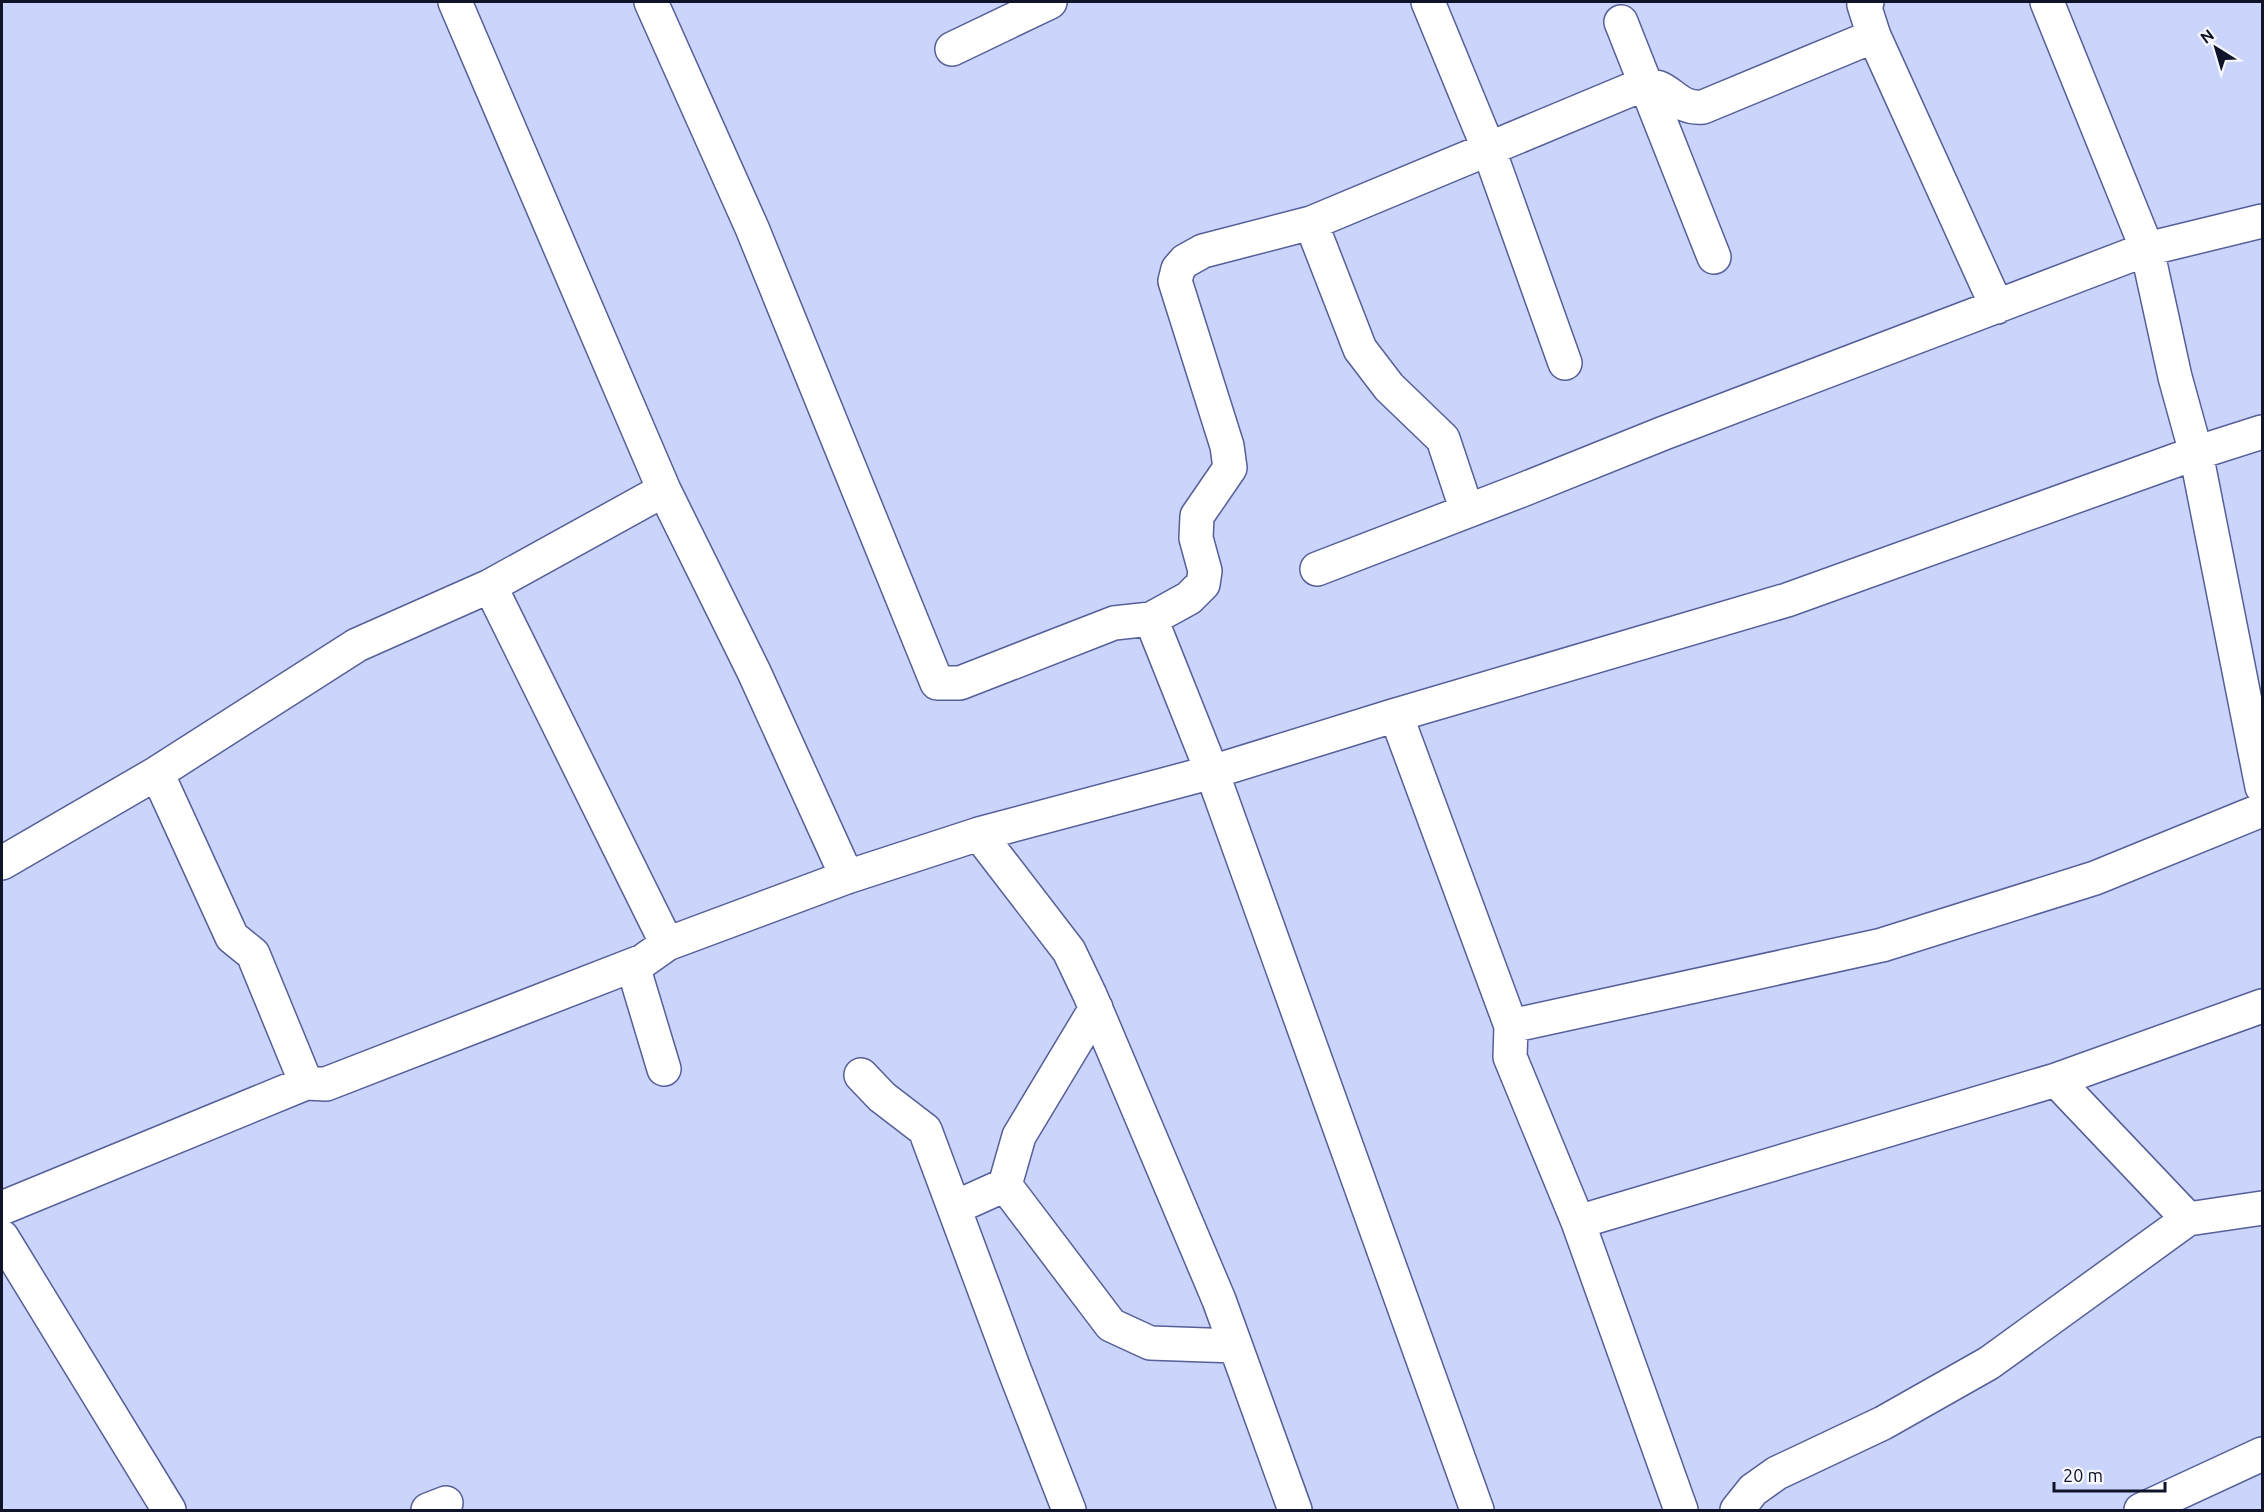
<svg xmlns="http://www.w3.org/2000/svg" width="2264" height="1512" viewBox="0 0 2264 1512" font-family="Ubuntu,sans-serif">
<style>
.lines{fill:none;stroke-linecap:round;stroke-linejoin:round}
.minor-casing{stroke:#555f98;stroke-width:36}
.minor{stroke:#fff;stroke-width:33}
</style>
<rect width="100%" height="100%" fill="#cbd4fb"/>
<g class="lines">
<defs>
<path id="minor" d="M455,2L664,490L754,672L847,877
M651,2L752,228L937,683H960L1114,623L1151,619L1212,772L1477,1510
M1428,2L1489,150L1565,363
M2047,2L2147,249L2175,377L2196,453L2262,787
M1621,22L1714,257
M1874,36L1997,307
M952,49L1050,2
M1311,223L1360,349L1389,387L1443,439L1467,511
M1317,569L1522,490L1664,433L2147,249L2262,221
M490,586L667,944
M1151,619L1189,598L1203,584L1205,571L1196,538L1197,516L1230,468L1227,446L1175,281L1178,269L1185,261L1203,251L1311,223L1637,87C1671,79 1671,110 1703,107L1874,36L1864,5L1867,2
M157,773L232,937L253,954L306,1083
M979,834L1069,951L1090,995L1219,1300L1295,1510
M2,863L157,773L357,645L490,586L664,490
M633,966L664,1069
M1096,1008L1019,1136L1005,1185L1111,1325L1150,1343L1235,1346
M1511,1026L1882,945L2095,878L2262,810
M861,1075L882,1097L925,1130L1014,1369L1069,1510
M2056,1080L2188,1219
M2,1208L306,1083L326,1084L643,961L667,944L847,877L979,834L1212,772L1396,715
M954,1208L1005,1185
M1578,1222L2056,1080L2262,1006
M2,1237L169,1510
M428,1510L446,1503
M1681,1510L1578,1222L1510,1057L1511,1026L1396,715L1787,600L2196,453L2262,432
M1737,1510L1753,1490L1777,1473L1883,1423L1989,1363L2188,1219L2262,1208
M2141,1510L2262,1454"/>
</defs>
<use href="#minor" class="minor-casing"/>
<use href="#minor" class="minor"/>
</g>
<rect width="2264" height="1512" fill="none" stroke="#10142a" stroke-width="6"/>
<g transform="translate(2216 48) rotate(323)" stroke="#f5f7fd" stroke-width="4.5" paint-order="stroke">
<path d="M0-4.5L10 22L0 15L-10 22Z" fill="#10142a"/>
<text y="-9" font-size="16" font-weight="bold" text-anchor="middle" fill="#10142a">N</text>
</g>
<path d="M2054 1482v9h111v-9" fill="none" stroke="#10142a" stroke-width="3"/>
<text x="2063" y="1482" font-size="18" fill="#10142a" stroke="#f5f7fd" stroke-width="4.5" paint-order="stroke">20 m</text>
</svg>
